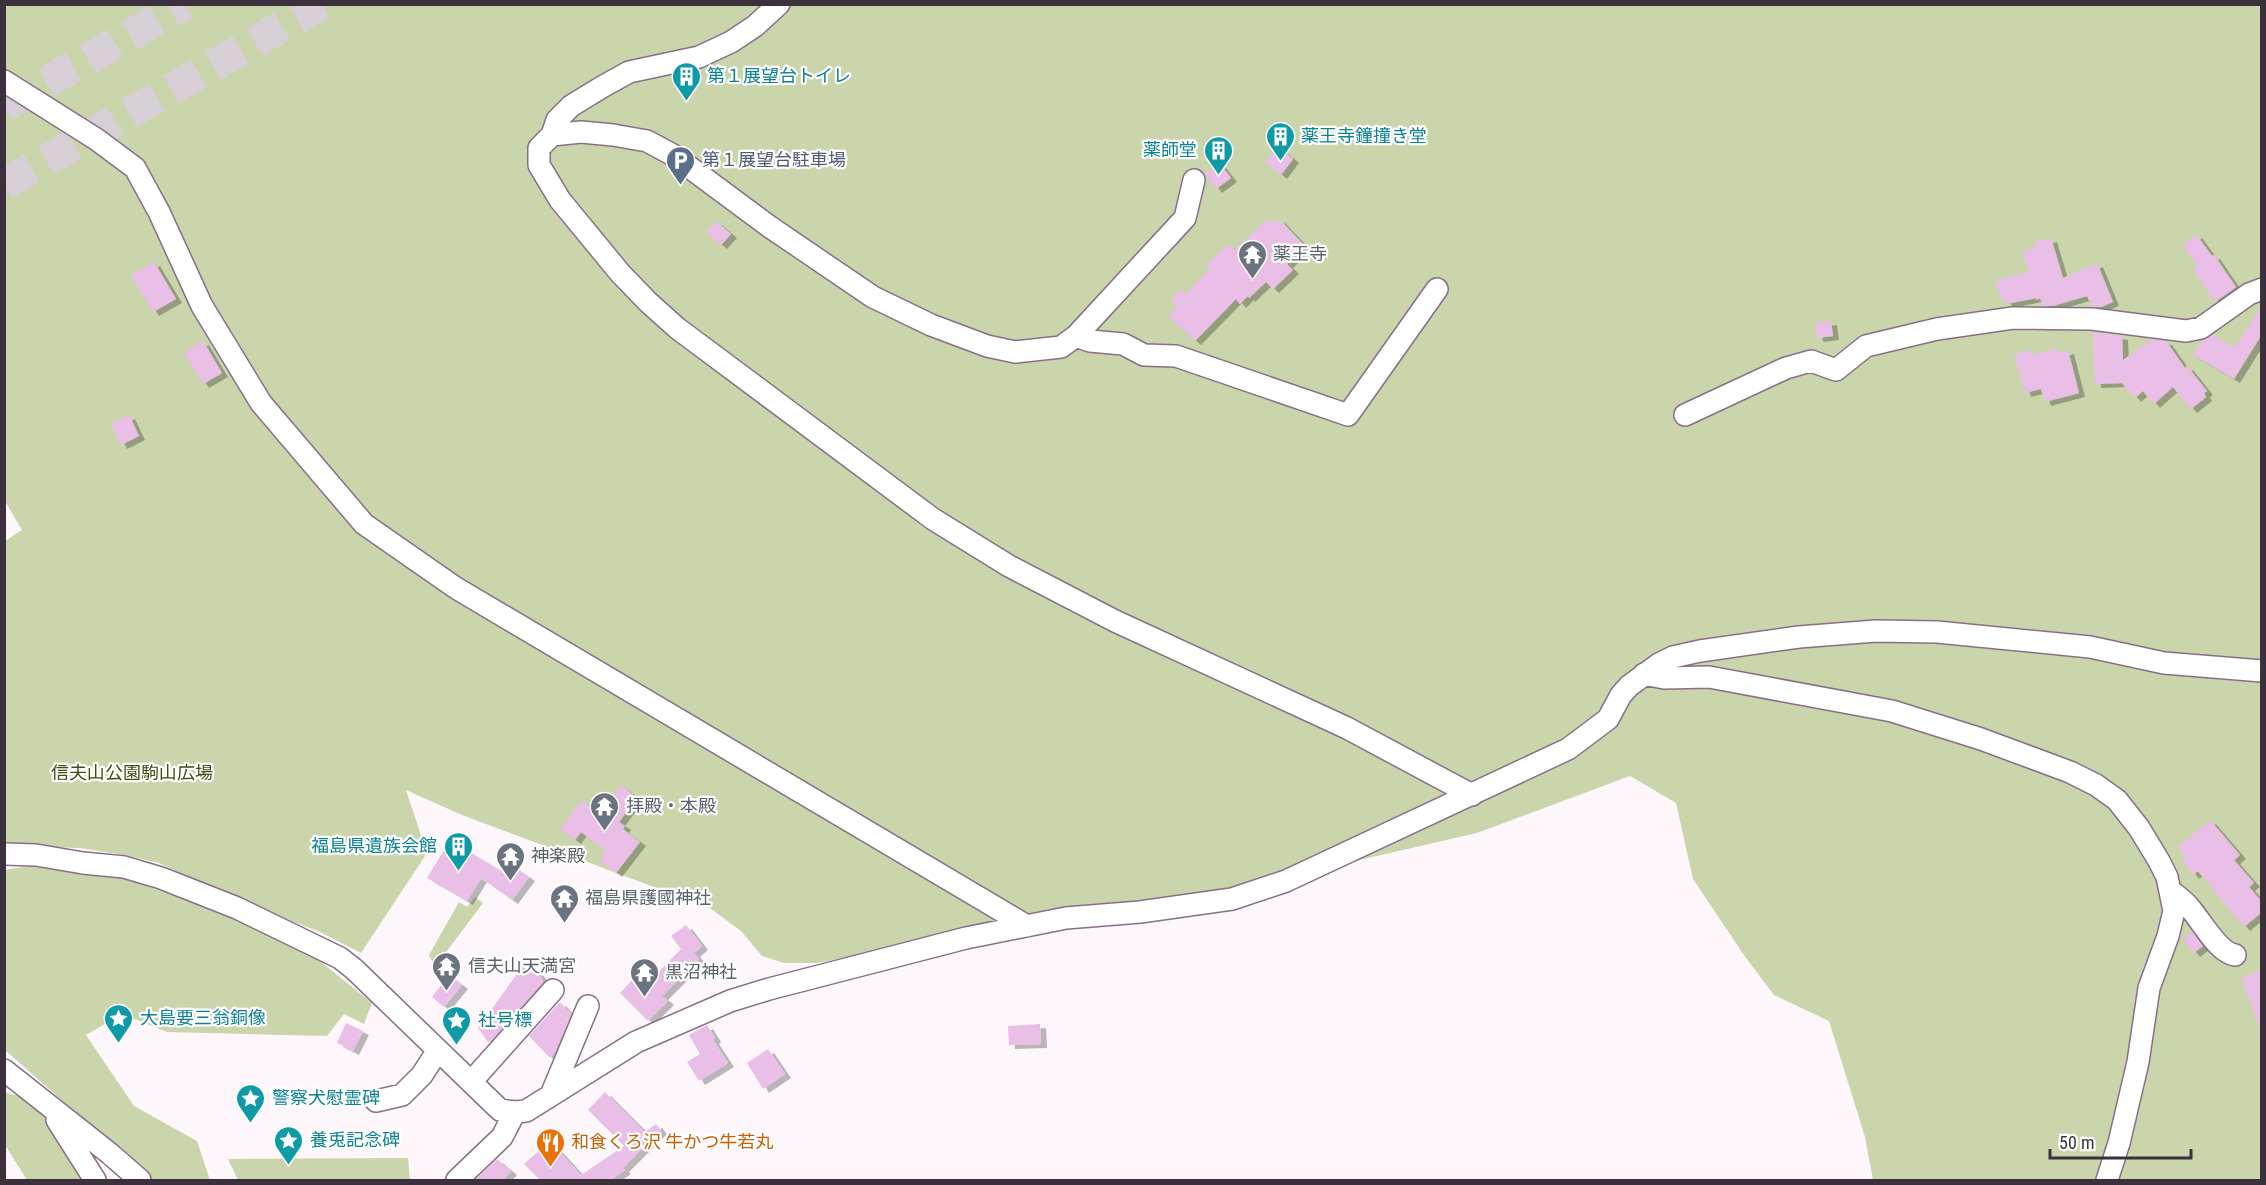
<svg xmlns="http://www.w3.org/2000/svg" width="2266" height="1185" viewBox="0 0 2266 1185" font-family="'Roboto Condensed','Noto Sans JP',sans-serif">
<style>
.green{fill:#cad5ab}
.building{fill:#e9bee7;filter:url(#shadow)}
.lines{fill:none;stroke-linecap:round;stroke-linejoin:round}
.highway-tunnel{stroke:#d6cfd5;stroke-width:32;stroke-dasharray:32 16;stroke-linecap:butt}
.minor-casing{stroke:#886f87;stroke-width:24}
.minor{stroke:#fff;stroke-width:21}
.labels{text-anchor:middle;stroke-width:4.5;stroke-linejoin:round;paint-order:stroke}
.culture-label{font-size:18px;fill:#0d838f;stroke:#fff;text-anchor:start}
.service-label{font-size:18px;fill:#4e5e75;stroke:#fff;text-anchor:start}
.worship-label{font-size:18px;fill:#5b616d;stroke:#fff;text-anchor:start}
.park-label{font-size:18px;fill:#414c11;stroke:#fff}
.food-label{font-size:18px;fill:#c56008;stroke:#fff;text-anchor:start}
</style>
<defs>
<filter id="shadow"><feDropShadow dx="6" dy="4" stdDeviation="0" flood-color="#0004"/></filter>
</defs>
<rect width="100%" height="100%" fill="#fdf7fc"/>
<path class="green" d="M5,5H2261V1180H1873L1865,1137L1829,1021L1774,995L1746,958L1693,879L1676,803L1630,776L1477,833L1194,898L1061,911L931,936L872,952L817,963H784L762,956L741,931L710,908L462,815L406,790L427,853L361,953L318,931L259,909L159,863L125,855L80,848L5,846V541L22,530L5,501Z
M36,865L122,877L229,916L315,957L372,1003L364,1024L344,1014L327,1036L167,1032L122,1014L86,1035L134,1106L197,1141L210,1180H152L5,1050L4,870Z
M475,897L483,903L435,967L429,955L459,902L467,907Z
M4,1092L47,1104L95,1180H27L5,1145Z
M408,1158L410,1180H238L228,1159Z"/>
<path class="building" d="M1279,147L1293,159L1281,175L1265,162Z
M1220,164L1231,178L1216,189L1205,174Z
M1279,219L1305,246L1287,264L1293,270L1273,289L1266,282L1249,298L1248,296L1240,304L1236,299L1195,341L1168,316L1177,306L1171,300L1181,289L1186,294L1210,268L1207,264L1228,244L1235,250L1265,220L1268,223L1271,220L1275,223Z
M716,221L731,234L721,245L706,232Z
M2196,234L2212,256L2214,255L2236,287L2215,302L2193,269L2197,266L2183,245Z
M2051,238L2063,278L2097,263L2113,302L2101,307L2092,306L2087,296L2053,306H2043L2040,298L2037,300L2036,298L2006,304L2005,299L2001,300L1996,280L2029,272L2022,251L2036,247L2034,242Z
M154,262L176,299L153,312L131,275Z
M2262,304V334L2234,379L2193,355L2202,341L2213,335L2235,348Z
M1831,321L1833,336L1817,338L1815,323Z
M2093,332L2122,336L2123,360L2152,339L2166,341L2185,368L2187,366L2207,391L2204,393L2206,397L2191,409L2173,387L2154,404L2143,391L2135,398L2122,383L2095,384Z
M203,341L222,373L203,384L184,353Z
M2057,348L2058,353L2068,350L2079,393L2045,402L2041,389L2025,393L2014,354L2031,350L2032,355Z
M129,415L139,436L121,445L111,424Z
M621,785L637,798L619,822L625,826L623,829L640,842L616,873L599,860L606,851L581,832L575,840L560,829L582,800L599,813Z
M2210,820L2240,855L2234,860L2254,883L2249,887L2262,902V912L2244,927L2198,871L2193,875L2182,861L2186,858L2178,847Z
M450,840L503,872L509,863L529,877L512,900L481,878L467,901L427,878Z
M686,925L702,946L694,953L699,959L662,996L668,1001L648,1021L620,993L638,974L648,983L681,949L671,936Z
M2192,932L2203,946L2194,953L2183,939Z
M522,967L538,972L543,982L490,1042H488L478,1028Z
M2262,970V1027L2260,1028L2241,978Z
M449,975L462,985L444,1007L432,997Z
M560,1002L571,1014L556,1050L550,1058L529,1036Z
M346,1023L363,1031L353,1051L337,1043Z
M1040,1024L1041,1044L1009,1045L1008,1026Z
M707,1025L715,1038L713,1040L728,1063L699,1081L687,1062L700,1054L689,1035Z
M768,1049L785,1074L763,1089L747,1063Z
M605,1092L645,1132L656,1124L661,1130L623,1168L625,1170L611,1180H540L524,1164L550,1141L581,1175L624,1146L588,1110Z
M497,1159L511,1171L503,1180H475Z"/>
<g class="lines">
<path class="highway-tunnel" d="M4,106L185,4
M4,184L322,4"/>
<defs>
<path id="minor" d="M779,4L755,26L731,42L699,57L629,72L602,87L571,106L557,120L552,135L539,148V165L560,200L620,273L648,302L677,328L933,519L1009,566L1115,621L1347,728L1472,795
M4,81L96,139L135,168L159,212L202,306L261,403L364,524L456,588L1027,926
M552,135L581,132L613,135L647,141L673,155L770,227L873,297L931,325L987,346L1015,352L1061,347L1076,336L1185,218L1194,180
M1076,336L1090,341L1123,344L1144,355L1176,356L1348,415L1437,289
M1685,415L1786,368L1811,361L1836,370L1866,346L1937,329L2013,318L2092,319L2186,331L2201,328L2249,294L2262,289
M1644,674L1664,678L1709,677L1892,711L1981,739L2070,772L2096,785L2117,800L2139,828L2159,861L2167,877L2174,911L2168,936L2149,988L2138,1062L2119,1143L2107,1180
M4,854L36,855L83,863L124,867L161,878L237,908L340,958L354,969L500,1110L515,1112L526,1111L636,1042L730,1001L769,989L966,938L1066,918L1140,912L1232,899L1286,881L1568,749L1608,719L1621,695L1629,686L1659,664L1673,657L1700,651L1799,637L1876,631L1937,632L2090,647L2164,663L2262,671
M2171,891C2177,896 2184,901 2189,907C2201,920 2218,953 2235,955
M4,1070L109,1153L140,1180
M471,1082L553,990
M551,1095L588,1006
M376,1101L402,1095L422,1075L438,1050
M57,1120L95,1180
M457,1180L502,1137L515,1112"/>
</defs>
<use href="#minor" class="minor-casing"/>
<use href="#minor" class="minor"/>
</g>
<defs>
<symbol id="building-pin" viewBox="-11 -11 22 30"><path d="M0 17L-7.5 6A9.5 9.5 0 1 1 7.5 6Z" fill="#0f9aa8" stroke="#fff"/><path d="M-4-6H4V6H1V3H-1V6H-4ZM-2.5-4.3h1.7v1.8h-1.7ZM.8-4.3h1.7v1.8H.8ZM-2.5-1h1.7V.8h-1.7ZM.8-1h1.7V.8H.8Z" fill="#fff"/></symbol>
<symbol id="parking-pin" viewBox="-11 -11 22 30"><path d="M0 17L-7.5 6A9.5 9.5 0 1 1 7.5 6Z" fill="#5c6f8a" stroke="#fff"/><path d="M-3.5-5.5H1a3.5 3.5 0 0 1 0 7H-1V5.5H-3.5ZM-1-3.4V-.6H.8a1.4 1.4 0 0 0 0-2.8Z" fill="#fff"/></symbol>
<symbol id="temple-pin" viewBox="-11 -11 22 30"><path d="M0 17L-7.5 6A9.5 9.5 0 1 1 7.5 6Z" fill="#6b7280" stroke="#fff"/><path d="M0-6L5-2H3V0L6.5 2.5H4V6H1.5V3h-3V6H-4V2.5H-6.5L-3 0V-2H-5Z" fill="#fff"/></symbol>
<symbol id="sight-pin" viewBox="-11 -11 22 30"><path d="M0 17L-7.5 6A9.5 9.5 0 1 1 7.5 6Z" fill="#0f9aa8" stroke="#fff"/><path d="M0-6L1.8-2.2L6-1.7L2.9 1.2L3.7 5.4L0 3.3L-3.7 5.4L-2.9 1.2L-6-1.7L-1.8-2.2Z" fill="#fff"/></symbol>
<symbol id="restaurant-pin" viewBox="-11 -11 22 30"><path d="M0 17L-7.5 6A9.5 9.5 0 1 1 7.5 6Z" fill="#e8710a" stroke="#fff"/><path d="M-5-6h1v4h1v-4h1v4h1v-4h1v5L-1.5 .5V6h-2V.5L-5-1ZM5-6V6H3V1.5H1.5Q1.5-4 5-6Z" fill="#fff"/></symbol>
</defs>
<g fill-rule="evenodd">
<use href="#building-pin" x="670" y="60" width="33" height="45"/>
<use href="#building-pin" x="1264" y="120" width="33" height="45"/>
<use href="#building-pin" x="1202" y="134" width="33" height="45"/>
<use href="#parking-pin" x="664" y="144" width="33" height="45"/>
<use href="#temple-pin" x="1236" y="238" width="33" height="45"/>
<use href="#temple-pin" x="588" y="790" width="33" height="45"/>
<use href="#building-pin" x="442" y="830" width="33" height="45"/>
<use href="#temple-pin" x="494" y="840" width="33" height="45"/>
<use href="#temple-pin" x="548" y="882" width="33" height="45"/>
<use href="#temple-pin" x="430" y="950" width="33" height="45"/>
<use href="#temple-pin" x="628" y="956" width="33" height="45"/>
<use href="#sight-pin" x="102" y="1002" width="33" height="45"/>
<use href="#sight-pin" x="440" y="1004" width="33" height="45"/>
<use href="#sight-pin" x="234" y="1082" width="33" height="45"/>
<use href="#sight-pin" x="272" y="1124" width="33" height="45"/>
<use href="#restaurant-pin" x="534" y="1126" width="33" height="45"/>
</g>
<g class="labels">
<g class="culture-label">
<text x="707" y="82">第１展望台トイレ</text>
<text x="1301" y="142">薬王寺鐘撞き堂</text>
<text x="1197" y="156" text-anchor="end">薬師堂</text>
<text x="437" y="852" text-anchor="end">福島県遺族会館</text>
<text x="140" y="1024">大島要三翁銅像</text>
<text x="478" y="1026">社号標</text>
<text x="272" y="1104">警察犬慰霊碑</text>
<text x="310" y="1146">養兎記念碑</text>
</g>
<g class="service-label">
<text x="702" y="166">第１展望台駐車場</text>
</g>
<g class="worship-label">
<text x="1273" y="260">薬王寺</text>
<text x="626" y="812">拝殿・本殿</text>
<text x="531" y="862">神楽殿</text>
<text x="585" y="904">福島県護國神社</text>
<text x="468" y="972">信夫山天満宮</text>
<text x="665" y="978">黒沼神社</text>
</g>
<g class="park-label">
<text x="132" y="779">信夫山公園駒山広場</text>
</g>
<g class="food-label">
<text x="571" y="1148">和食くろ沢 牛かつ牛若丸</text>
</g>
</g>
<rect width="2266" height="1185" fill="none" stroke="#3b303b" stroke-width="12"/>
<path d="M2050 1149v9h141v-9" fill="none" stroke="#3b303b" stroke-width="3"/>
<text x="2059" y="1149" font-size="18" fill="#3b303b" stroke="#ffffff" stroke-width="4.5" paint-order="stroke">50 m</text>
</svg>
